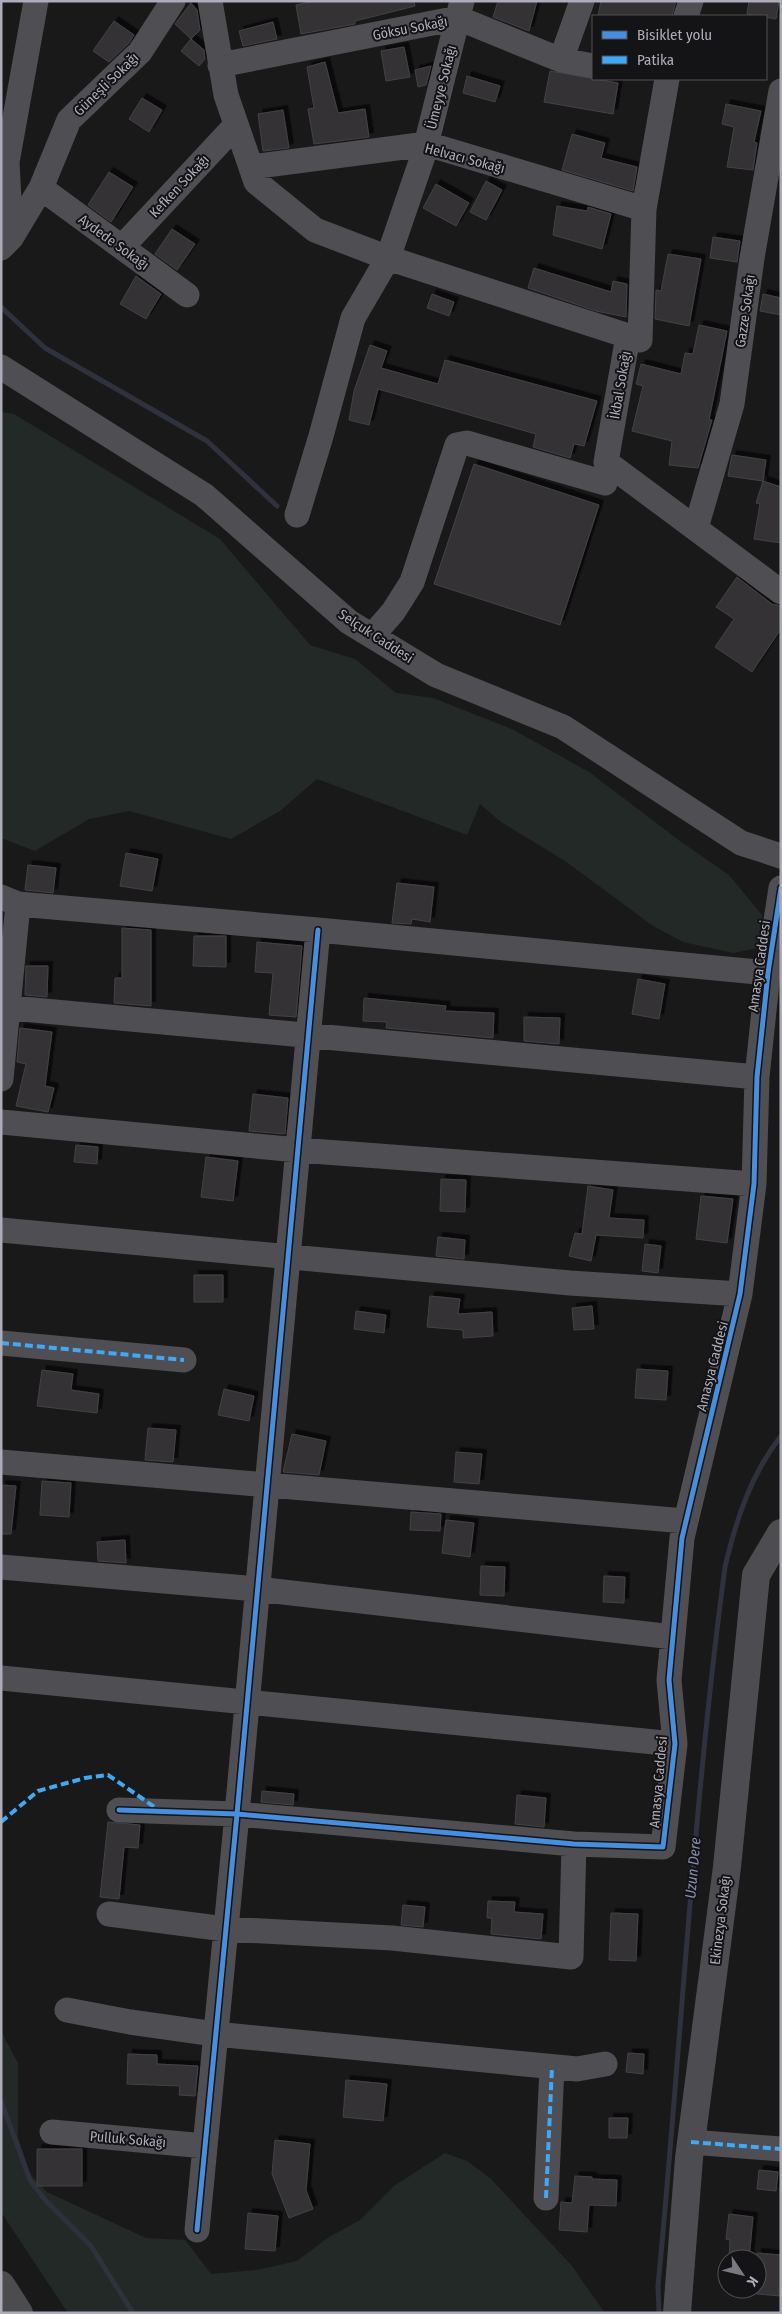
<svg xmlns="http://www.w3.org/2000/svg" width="782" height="2314" viewBox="0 0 782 2314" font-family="'Fira Sans Condensed',sans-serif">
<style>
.green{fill:#232927}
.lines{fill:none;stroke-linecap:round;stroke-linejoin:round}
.stream{stroke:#2f313c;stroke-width:5}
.building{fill:#343335;stroke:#434245;filter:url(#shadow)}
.minor{stroke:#4f4f53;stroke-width:25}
.major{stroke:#4d4c50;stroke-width:28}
.highway{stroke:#4c4c4f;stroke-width:28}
.quiet{stroke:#3fa9f5;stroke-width:4;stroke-dasharray:8 4;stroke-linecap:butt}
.cycleway-casing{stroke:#141315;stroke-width:8}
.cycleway{stroke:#468fdf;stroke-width:5}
.labels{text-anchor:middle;stroke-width:4;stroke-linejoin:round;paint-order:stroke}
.street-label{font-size:14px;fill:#adacb9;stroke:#141315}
.water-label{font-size:15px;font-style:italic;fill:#868bb0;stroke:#141315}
</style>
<defs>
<filter id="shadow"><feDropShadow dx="4.5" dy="-4.5" stdDeviation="0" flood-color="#0009"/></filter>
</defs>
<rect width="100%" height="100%" fill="#191919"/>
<path class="green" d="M1,412L14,414L220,539L310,645L355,659L396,693L433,698L512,729L589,772L680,841L729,875L762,915L759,948L733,953L683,942L653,926L565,861L501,822L480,804L467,835L317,779L280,811L231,839L129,811L89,819L35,851L1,838Z
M1,2031L18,2063V2137L30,2174L47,2192L146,2238L185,2240L211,2274L257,2270L297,2261L329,2237L360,2220L394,2186L445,2153L467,2161L491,2179L572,2266L605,2313H68L1,2212Z"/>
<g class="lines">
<path class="stream" d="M1,307L45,348L207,441L277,506
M1,2101L30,2180L45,2200L91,2246L133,2313
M659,2313L658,2286C681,2047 693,1806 725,1567C736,1520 751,1474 781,1436"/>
</g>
<path class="building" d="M315,1H414L415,6L355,21V24L301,34L296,5Z
M498,1H537L529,31L493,17Z
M601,1H676L672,16H598Z
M749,1H779L776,19L747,14Z
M191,3L197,10L200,30L191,39L175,24Z
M114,21L134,35L129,43L109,62L93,51Z
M273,22L277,39L243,46L239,31Z
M191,39L204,50L205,59L199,66L181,51Z
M404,47L410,77L386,81L381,51Z
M325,62L338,113L365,109L369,137L314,144L308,109L314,108L307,67Z
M431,66L426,85L418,87L415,70Z
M550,71L618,83L613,114L544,102Z
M467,76L500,86L495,102L463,93Z
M142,98L162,110L149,132L129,119Z
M726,104L761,111L754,142L757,143L753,170L727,167L734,127L722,124Z
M283,110L289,148L263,151L258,114Z
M572,134L605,143L601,158L637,167L633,191L562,170Z
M109,172L133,187L111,222L88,205Z
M486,181L502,190L486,220L470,212Z
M436,184L469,203L456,226L423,208Z
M557,206L587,211L588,207L611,214L602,249L553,235Z
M172,229L195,244L177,270L155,254Z
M713,237L740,241L737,262L710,258Z
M668,254L701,259L689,326L655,319L656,290L661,291Z
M534,268L611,292L613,281L627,284L626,317L596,311L528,288Z
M136,276L161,294L146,319L120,304Z
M432,294L454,302L449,316L427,308Z
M763,294L781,298V315L760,311Z
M699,325L727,331L709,420H712L698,468L669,465L672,441L632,431L643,386L636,384L641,364L681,374L685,353L693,354Z
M370,345L387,351L381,368L438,384L445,360L597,401L584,446L574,444L570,458L533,447L536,434L378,389L369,425L349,420L354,391Z
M732,455L766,460L763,481L728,476Z
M474,464L599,505L560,625L434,584Z
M763,481L781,487V543L754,539L760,504L756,503Z
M737,577L772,604L781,606V629L752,672L715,647L734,619L716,607Z
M126,853L158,859L152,891L120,886Z
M28,865L56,868L53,893L25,890Z
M397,883L434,887L430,922L412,919L411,924L392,923Z
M122,928L151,930V1006L114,1003L115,978H122Z
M194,936H226V967L193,966Z
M257,942L302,946L296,1017L269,1015L273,973L255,972Z
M26,966H48L47,997L25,995Z
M638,979L665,984L659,1019L632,1014Z
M364,998L446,1006L445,1011L494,1013L493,1038L386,1028L387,1022L363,1021Z
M524,1017L560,1018L559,1044L524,1041Z
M20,1028L52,1032L45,1086L54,1088L48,1112L16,1106L26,1064L17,1062Z
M253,1094L288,1098L285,1134L249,1131Z
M76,1145L98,1147L97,1164L74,1162Z
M206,1157L238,1161L233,1201L201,1197Z
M441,1179L466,1180L465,1212L440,1211Z
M588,1186L613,1190L609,1218L644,1220L643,1238L596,1235L591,1261L569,1256L575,1233L582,1234Z
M701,1196L733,1199L727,1243L696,1239Z
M438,1237L465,1240L464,1259L436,1256Z
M645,1244L661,1246L658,1273L642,1271Z
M194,1275H223V1302H194Z
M430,1296L460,1299L458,1314L492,1312L493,1336L463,1338V1330L427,1327Z
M592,1306L594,1329L574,1330L572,1308Z
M356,1311L386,1315L384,1333L354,1329Z
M637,1369L668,1371L666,1400L635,1398Z
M42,1370L73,1374L71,1390L99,1394L97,1413L37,1406Z
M224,1389L254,1396L249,1421L218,1415Z
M148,1428L176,1430L173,1462L145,1460Z
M292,1434L326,1441L319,1475L283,1472Z
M456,1452L482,1454L479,1484L454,1482Z
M42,1481L71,1483L69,1517L40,1515Z
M1,1485L16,1486L11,1534H1Z
M411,1512L441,1514L440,1531L410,1530Z
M446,1520L474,1523L470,1557L442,1553Z
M125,1540L126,1563L98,1561L97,1542Z
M481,1566L505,1567L504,1596L480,1595Z
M604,1576L625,1577L624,1603L603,1602Z
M262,1791L294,1794L293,1805L261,1802Z
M517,1795L546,1798L544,1827L515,1824Z
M108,1822L140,1825L138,1848L124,1847L119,1899L100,1897Z
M488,1901L515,1902L514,1912L543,1914L541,1939L491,1934L492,1918H487Z
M403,1905L425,1907L423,1927L401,1925Z
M611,1913L638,1914L636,1961L609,1960Z
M628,2053L644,2054L643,2074L626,2072Z
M128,2054L157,2055V2064L198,2066L195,2096L179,2095L180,2086L127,2084Z
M346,2080L387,2084L383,2121L343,2117Z
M609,2118H628L627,2138H609Z
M275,2140L310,2144L306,2190L313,2209L289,2218L272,2174Z
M37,2149H82V2186H37Z
M759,2170L778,2172L776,2191L757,2189Z
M575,2176L592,2177V2179L617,2180L616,2206L589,2205L587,2232L559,2230L561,2202L572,2203Z
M248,2213L278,2216L275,2251L245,2249Z
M729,2214L753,2217L749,2259H729L730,2240L726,2239Z
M757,2253L781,2255V2296L757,2294Z"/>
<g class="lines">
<path class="minor" d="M210,1L226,95L256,182L315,230L388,258L628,336
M686,16L691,1
M561,60L582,1
M220,65L458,18L561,60L593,66
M667,79L644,209L640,340L628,336L606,462L781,592
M251,167L427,144L644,209
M41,188L187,295
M11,238L7,162L36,1
M122,247L236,125
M1,248L11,238L41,188L69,120L140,52L173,1
M1,367L204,495L349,622L436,675L563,727L741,843L781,856
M297,515L321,436L353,318L388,258L424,153L462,1
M696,528L732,404L752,258L781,91
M372,636L393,612L412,582L457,445L467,443L605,483
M1,897L18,904L318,930L768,973
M1,1007L757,1077
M1,1079L18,904
M1,1122L298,1150L754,1184
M1,1230L570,1283L740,1294
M1,1343L184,1360
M1,1462L685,1521
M1,1567L257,1589L673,1637
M1,1678L675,1744
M119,1810L237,1814L574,1844L663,1847L675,1744L669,1680L682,1538L740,1294L754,1184L757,1077L768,973L781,888
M109,1914L225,1929L392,1938L571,1957L574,1844
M67,2010L130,2022L215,2034L577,2069L605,2064
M52,2132L205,2146
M691,2142L781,2149
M546,2198L552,2067
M197,2230L237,1814L318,930"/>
<path class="major" d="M677,2313L689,2158L727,1867L756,1575L781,1533"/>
<path class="highway" d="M1,2285L19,2313"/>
<path class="quiet" d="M1,1343L184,1360
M1,1822L38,1791L85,1778L108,1775L159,1810
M691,2142L781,2149
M546,2198L552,2067"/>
<defs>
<path id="cycleway" d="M119,1810L237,1814L574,1844L663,1847L675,1744L669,1680L682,1538L740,1294L754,1184L757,1077L768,973L781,888
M197,2230L237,1814L318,930"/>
</defs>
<use href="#cycleway" class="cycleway-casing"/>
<use href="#cycleway" class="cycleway"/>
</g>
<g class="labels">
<g class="street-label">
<text transform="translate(410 28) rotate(-11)" y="5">Göksu Sokağı</text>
<text transform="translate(106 84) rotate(-44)" y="5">Güneşli Sokağı</text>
<text transform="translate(441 87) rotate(-76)" y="5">Ümeyye Sokağı</text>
<text transform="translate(465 158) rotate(15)" y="5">Helvacı Sokağı</text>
<text transform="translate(179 186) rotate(-47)" y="5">Kefken Sokağı</text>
<text transform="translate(114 242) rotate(36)" y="5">Aydede Sokağı</text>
<text transform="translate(745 311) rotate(-82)" y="5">Gazze Sokağı</text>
<text transform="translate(620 385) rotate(-80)" y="5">İkbal Sokağı</text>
<text transform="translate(376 636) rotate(33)" y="5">Selçuk Caddesi</text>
<text transform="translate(759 966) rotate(-82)" y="5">Amasya Caddesi</text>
<text transform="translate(712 1366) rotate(-76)" y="5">Amasya Caddesi</text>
<text transform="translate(658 1782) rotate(-85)" y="5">Amasya Caddesi</text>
<text transform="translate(720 1920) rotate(-83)" y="5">Ekinezya Sokağı</text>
<text transform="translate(128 2139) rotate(5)" y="5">Pulluk Sokağı</text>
</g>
<g class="water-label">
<text transform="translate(693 1868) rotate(-85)" y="5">Uzun Dere</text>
</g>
</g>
<rect width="782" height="2314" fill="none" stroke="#adacb9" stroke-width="5"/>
<rect x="592" y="15" width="175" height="65" fill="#141315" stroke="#515057"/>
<rect x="602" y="31" width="25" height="8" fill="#468fdf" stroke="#515057"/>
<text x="637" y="40" font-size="15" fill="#adacb9">Bisiklet yolu</text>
<rect x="602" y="56" width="25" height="8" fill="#3fa9f5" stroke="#515057"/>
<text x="637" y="65" font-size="15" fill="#adacb9">Patika</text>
<g transform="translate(742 2274) rotate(125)"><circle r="24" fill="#141315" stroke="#515057"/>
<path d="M0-4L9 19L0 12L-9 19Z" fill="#797981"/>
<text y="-8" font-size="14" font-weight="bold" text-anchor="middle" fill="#adacb9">K</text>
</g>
</svg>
